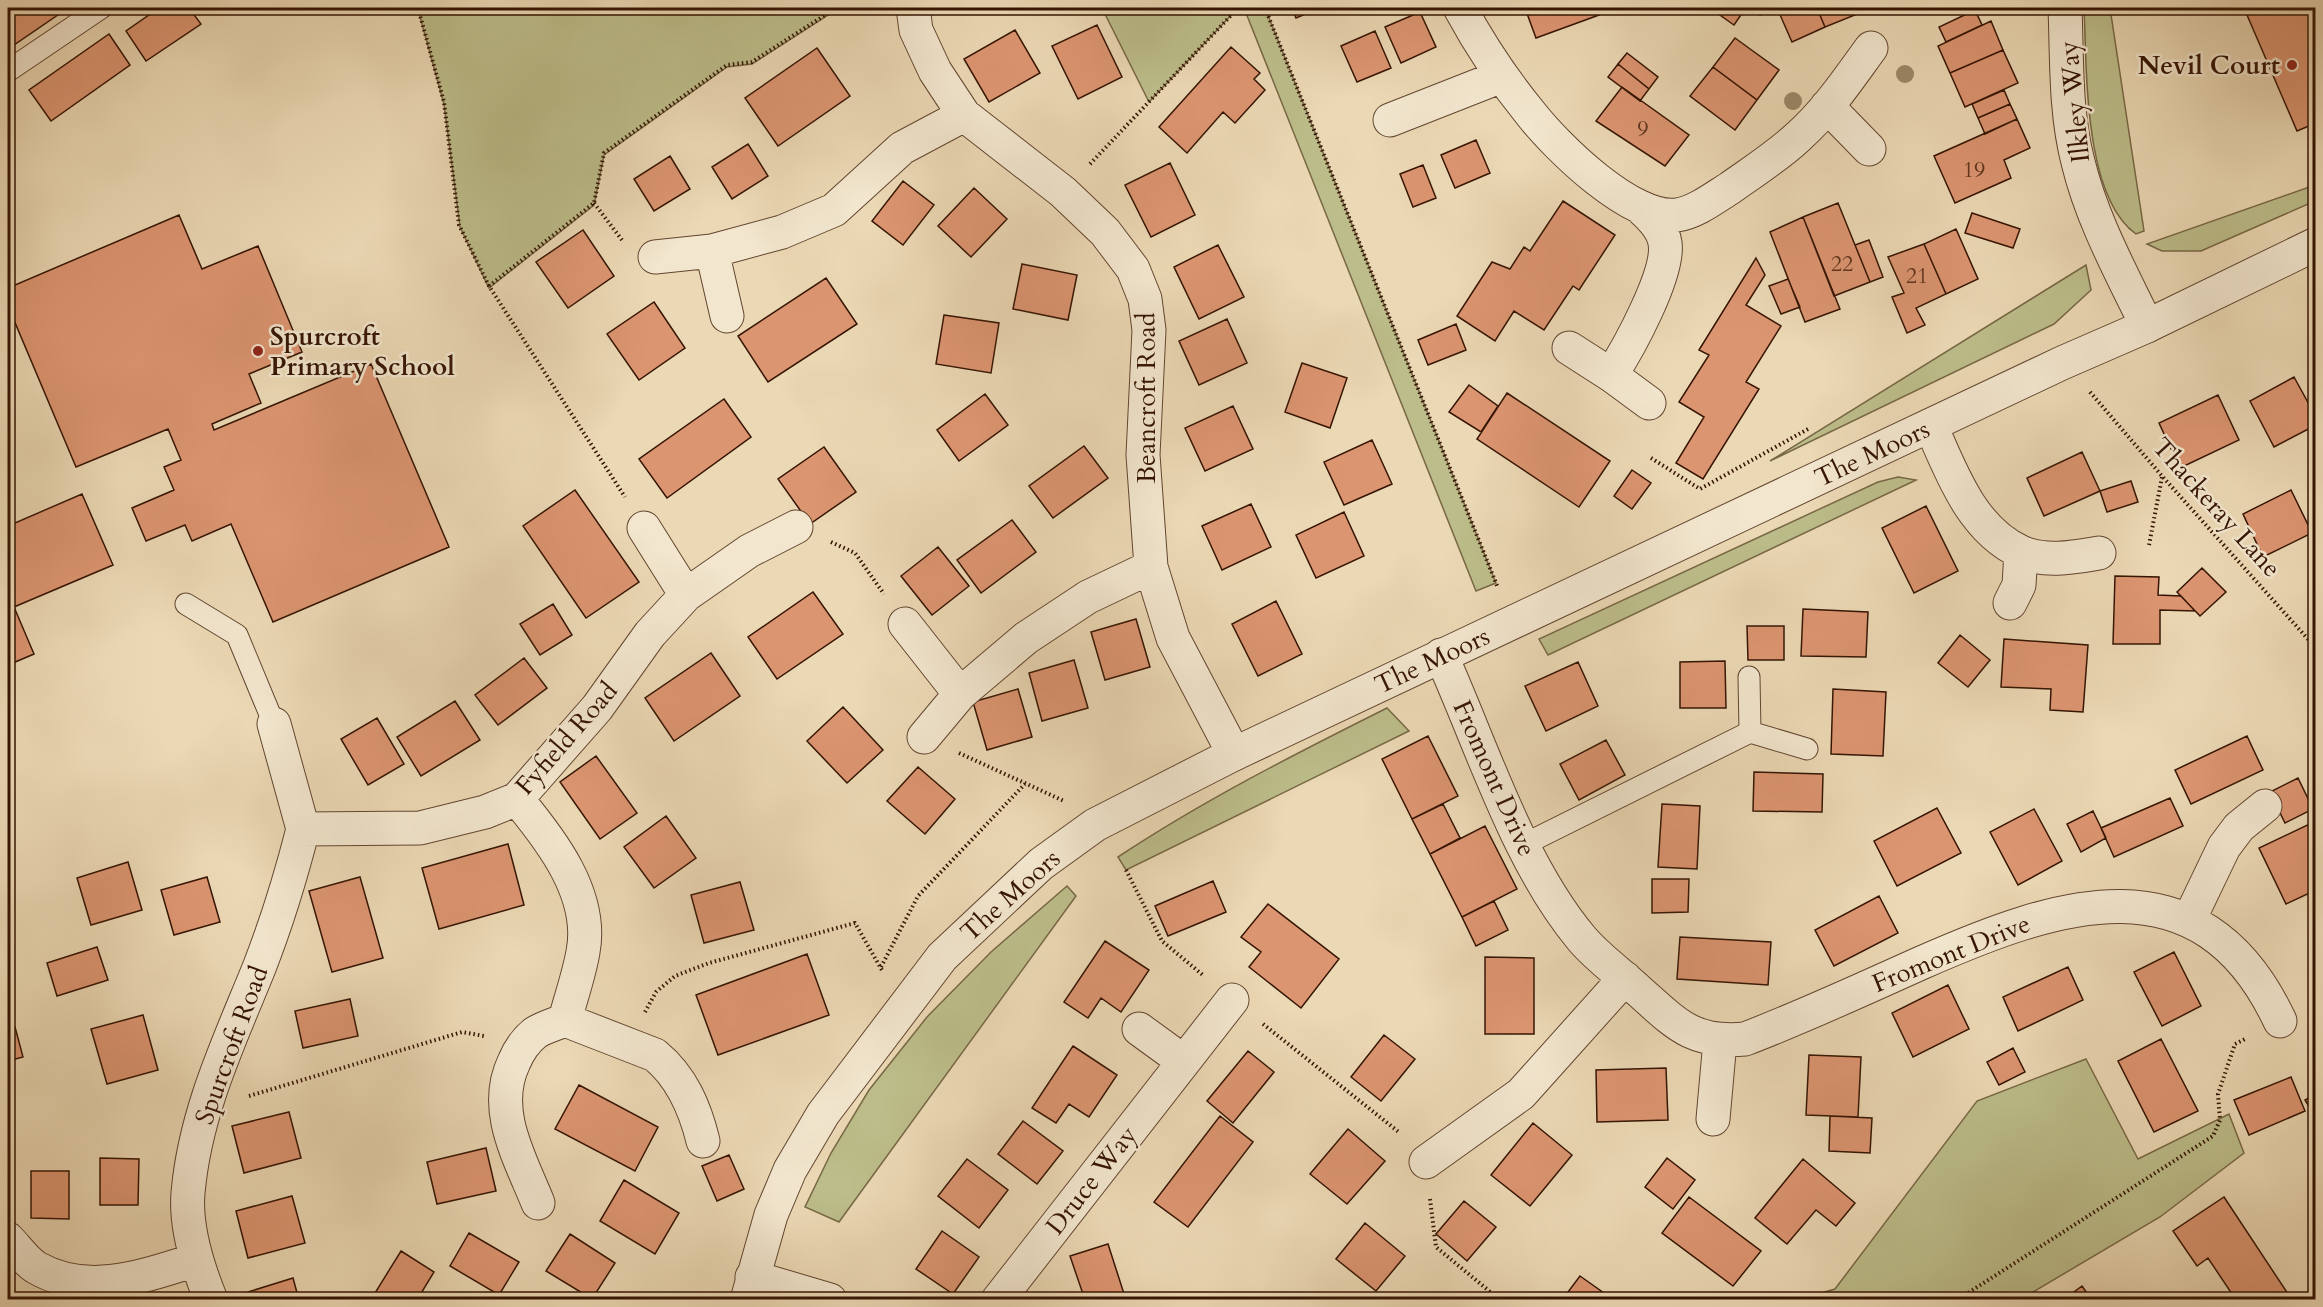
<svg xmlns="http://www.w3.org/2000/svg" width="2323" height="1307" viewBox="0 0 2323 1307" font-family="Cardo,serif">
<style>
.green{fill:#bcbd8a;stroke:#786846;stroke-width:1.5}
.building{fill:#dc9571;stroke:#351403;stroke-width:1.5}
.lines{fill:none;stroke-linecap:round;stroke-linejoin:round}
.service-casing{stroke:#62452f;stroke-width:23}
.minor-casing{stroke:#62452f;stroke-width:35}
.tertiary-casing{stroke:#62452f;stroke-width:35}
.path{stroke:#351403;stroke-width:4;stroke-dasharray:1.5 3;stroke-linecap:butt}
.service{stroke:#f2e6ce;stroke-width:21}
.minor{stroke:#f2e6ce;stroke-width:33}
.tertiary{stroke:#f2e6ce;stroke-width:33}
.tree{fill:#9d8869}
.poi-dot{fill:#8f2418;stroke:#f2e6ce;stroke-width:2}
.labels{text-anchor:middle;stroke-width:5;stroke-linejoin:round;paint-order:stroke}
.number-label{font-size:22px;fill:#5f341e}
.poi-label{font-size:26px;font-weight:bold;fill:#351403;stroke:#f2e6ce;text-anchor:end}
.street-label{font-size:26px;fill:#351403;stroke:#f2e6ce}
</style>
<rect width="100%" height="100%" fill="#ebd8b4"/>
<filter id="stains"><feTurbulence type="fractalNoise" baseFrequency=".00333" numOctaves="4"/><feColorMatrix values="0 0 0 0 .2 0 0 0 0 .09 0 0 0 0 .02 0 0 0 .5 -.17"/></filter>
<radialGradient id="worn" r=".72"><stop offset=".6" stop-color="#630" stop-opacity="0"/><stop offset="1" stop-color="#630" stop-opacity=".3"/></radialGradient>
<path class="green" d="M506,8H839L752,64L727,67L604,155L594,205L489,288L460,227L444,104L419,13Z
M1102,8H1238L1149,102Z
M1244,8H1265L1496,583L1476,591Z
M2084,8H2110L2144,231L2136,234C2083,196 2087,68 2084,8Z
M2315,185V201L2201,251H2162L2147,244Z
M2086,265L2091,290L2054,324L1770,461Z
M1898,477L1916,480L1548,655L1539,639L1878,482Z
M1387,708L1409,731L1126,870L1118,857C1204,800 1295,754 1387,708Z
M1067,886L1076,896L839,1222L805,1207L831,1153L869,1090L927,1017L991,952Z
M2086,1059L2138,1159L2229,1114L2244,1153L2160,1217L2021,1299H1800L1835,1289L1977,1101Z"/>
<path class="building" d="M8,8H68L8,49Z
M159,8H189L201,24L146,61L126,31Z
M1292,8H1320L1296,18Z
M1525,8H1596L1599,15L1536,38Z
M1710,8H1743L1745,9L1734,25Z
M1757,8H1777L1760,15Z
M1777,8H1817L1825,27L1792,42Z
M1817,8H1857L1860,13L1825,27Z
M2244,8H2316V123L2297,131Z
M1975,10L1982,25L1946,42L1939,27Z
M1420,12L1436,47L1401,63L1385,27Z
M1991,21L2003,50L1950,73L1938,46Z
M1097,25L1122,77L1078,99L1052,46Z
M1015,30L1040,73L989,102L964,59Z
M1375,31L1391,68L1357,82L1341,46Z
M109,34L130,65L51,121L29,90Z
M1735,38L1779,70L1757,100L1713,67Z
M1231,47L1260,73L1254,79L1265,90L1235,123L1223,112L1187,153L1159,127Z
M817,48L850,96L778,146L745,98Z
M2003,50L2018,83L1965,107L1950,73Z
M1627,53L1658,77L1649,89L1618,64Z
M1618,64L1649,89L1640,101L1608,77Z
M1713,67L1757,100L1735,130L1690,96Z
M1622,87L1689,135L1665,166L1596,121Z
M2004,90L2010,104L1978,118L1972,104Z
M2010,104L2017,119L1985,134L1978,118Z
M2017,119L2030,148L2004,160L2011,178L1955,203L1934,156Z
M1476,140L1490,173L1455,188L1441,155Z
M748,144L768,176L732,199L712,167Z
M670,156L690,189L654,211L634,179Z
M1170,163L1195,215L1151,237L1125,185Z
M1423,165L1436,198L1413,207L1400,174Z
M903,181L934,205L903,245L872,221Z
M974,188L1007,219L971,257L938,226Z
M1563,201L1615,235L1579,290L1573,286L1544,330L1514,311L1495,341L1457,316L1492,262L1510,269L1524,247L1530,251Z
M1838,203L1870,282L1834,296L1803,217Z
M1972,213L2020,229L2013,248L1965,233Z
M179,215L202,269L258,246L302,352L249,374L261,403L212,424L214,430L371,364L449,547L273,622L231,524L192,541L185,525L146,541L132,508L174,490L164,467L181,460L168,429L76,467L8,306V288Z
M1803,217L1840,309L1805,322L1770,232Z
M1956,229L1978,279L1946,294L1924,244Z
M583,230L614,276L568,308L536,262Z
M1869,240L1883,277L1870,282L1855,245Z
M1924,244L1946,294L1916,308L1925,325L1907,333L1892,297L1904,293L1888,257Z
M1218,245L1244,297L1199,319L1174,267Z
M1756,258L1765,275L1746,305L1781,326L1746,382L1759,389L1703,479L1676,463L1704,417L1679,402L1709,355L1699,350Z
M1022,264L1077,275L1068,320L1013,309Z
M826,278L857,324L768,382L738,336Z
M1788,279L1800,307L1781,314L1769,286Z
M654,302L685,348L639,380L607,334Z
M944,315L999,323L991,373L936,364Z
M1227,319L1247,363L1199,385L1179,341Z
M1456,324L1466,350L1428,365L1418,340Z
M1302,363L1347,378L1330,428L1285,412Z
M2294,377L2316,417V425L2274,447L2250,401Z
M1469,385L1498,406L1481,432L1449,412Z
M1507,393L1610,461L1579,507L1477,439Z
M985,394L1008,425L959,461L937,430Z
M2218,395L2239,440L2180,468L2159,423Z
M724,399L751,437L667,498L639,459Z
M1233,406L1253,449L1205,471L1185,428Z
M1372,440L1392,484L1344,505L1324,462Z
M1084,446L1108,478L1053,518L1029,486Z
M824,447L856,492L810,524L778,479Z
M2082,452L2100,491L2044,516L2027,478Z
M1632,470L1651,483L1632,509L1614,496Z
M2131,481L2138,502L2107,512L2100,491Z
M575,490L639,582L586,618L523,526Z
M2291,490L2312,533L2263,557L2243,514Z
M82,494L113,565L14,607L34,654L8,665V526Z
M1251,504L1271,547L1222,570L1202,526Z
M1926,506L1958,571L1914,593L1882,528Z
M1344,512L1364,556L1316,578L1296,535Z
M1012,520L1036,552L981,593L957,560Z
M938,547L969,586L932,615L901,576Z
M2202,568L2226,592L2200,616L2177,592Z
M2115,576L2159,577L2158,595L2181,596L2195,611L2160,610V644H2113Z
M813,592L843,634L777,679L748,637Z
M1276,601L1302,654L1258,676L1232,624Z
M553,604L572,635L540,655L520,624Z
M1803,609L1868,612L1866,657L1801,656Z
M1136,619L1150,667L1105,680L1091,632Z
M1747,626H1784V660H1748Z
M1960,635L1990,660L1968,687L1938,663Z
M2004,639L2088,645L2083,712L2050,710L2051,689L2001,687Z
M711,653L740,696L674,741L645,698Z
M524,658L547,688L498,725L475,695Z
M1074,660L1088,708L1042,721L1029,673Z
M1725,661L1726,708H1680V662Z
M1578,662L1598,706L1546,731L1525,686Z
M1018,689L1032,737L987,750L973,702Z
M1833,689L1886,692L1883,756L1831,754Z
M455,701L480,740L421,776L397,737Z
M843,707L883,750L847,783L807,741Z
M377,718L404,764L368,785L341,739Z
M1428,736L1458,796L1412,819L1382,759Z
M2247,736L2263,770L2191,804L2175,770Z
M1606,740L1625,775L1579,800L1560,764Z
M596,756L637,813L600,839L560,782Z
M918,767L955,799L925,834L887,801Z
M1754,772L1823,774L1822,812L1753,811Z
M2298,778L2313,809L2285,823L2270,792Z
M2170,798L2183,826L2114,857L2101,828Z
M1443,804L1460,838L1430,854L1412,819Z
M1662,804L1700,806L1697,869L1658,867Z
M1937,808L1961,853L1897,886L1874,841Z
M2034,809L2062,861L2018,885L1990,832Z
M2093,811L2106,838L2081,852L2067,824Z
M666,816L696,858L654,888L624,847Z
M2316,821V890L2286,904L2259,848Z
M1485,826L1517,889L1462,917L1430,854Z
M508,844L524,905L439,929L422,868Z
M128,862L142,910L91,925L77,878Z
M207,877L220,922L174,935L161,890Z
M360,877L383,958L332,972L309,891Z
M1652,879H1689L1688,912L1652,913Z
M1213,881L1226,912L1168,936L1155,906Z
M740,882L754,930L704,943L691,895Z
M1879,896L1898,933L1834,966L1815,930Z
M1494,901L1508,930L1476,946L1462,917Z
M1268,904L1339,959L1301,1008L1249,967L1261,952L1241,937Z
M1680,937L1771,942L1768,985L1677,979Z
M1105,941L1149,970L1121,1012L1101,998L1088,1018L1064,1002Z
M97,947L108,980L57,996L47,963Z
M2174,952L2201,1006L2162,1026L2134,972Z
M807,954L829,1015L718,1055L696,995Z
M1485,957L1534,958V1034H1485Z
M2068,967L2083,1000L2018,1031L2003,997Z
M1948,985L1969,1029L1913,1057L1892,1013Z
M350,999L358,1036L303,1048L295,1011Z
M143,1015L158,1070L107,1084L91,1029Z
M15,1027L23,1057L8,1061V1029Z
M1384,1035L1415,1059L1381,1101L1351,1077Z
M2161,1039L2198,1111L2154,1132L2118,1061Z
M1073,1046L1117,1075L1089,1117L1069,1104L1056,1123L1032,1108Z
M2013,1048L2025,1072L1999,1085L1987,1062Z
M1248,1051L1274,1072L1233,1123L1207,1101Z
M1809,1055L1861,1057L1858,1117L1806,1115Z
M1666,1068L1668,1120L1597,1122L1596,1070Z
M2291,1077L2305,1111L2249,1135L2234,1100Z
M579,1085L658,1127L635,1171L555,1129Z
M2316,1094V1118L2305,1100Z
M289,1112L301,1158L244,1173L232,1126Z
M1220,1116L1253,1142L1188,1227L1154,1202Z
M1830,1116L1872,1118L1870,1153L1829,1151Z
M1023,1121L1063,1151L1037,1184L998,1154Z
M1533,1123L1572,1155L1530,1206L1491,1175Z
M1348,1129L1385,1161L1347,1204L1310,1174Z
M486,1148L496,1191L437,1204L427,1162Z
M729,1155L744,1189L717,1201L702,1166Z
M100,1158L139,1159L138,1205H100Z
M1667,1158L1695,1180L1673,1209L1645,1187Z
M967,1159L1008,1190L979,1228L938,1196Z
M1803,1159L1855,1203L1836,1226L1816,1210L1787,1244L1755,1218Z
M31,1171H69V1219L31,1218Z
M624,1180L679,1213L655,1254L600,1221Z
M292,1196L305,1243L248,1258L236,1211Z
M1689,1197L1761,1251L1733,1286L1662,1233Z
M2224,1197L2292,1300H2236L2208,1258L2197,1266L2173,1231Z
M1464,1201L1496,1227L1467,1261L1436,1234Z
M1365,1223L1405,1256L1376,1291L1336,1259Z
M942,1231L979,1257L953,1294L916,1269Z
M469,1233L519,1262L499,1295L450,1266Z
M570,1234L615,1263L592,1299L546,1271Z
M1108,1244L1126,1300H1085L1070,1256Z
M401,1251L434,1272L417,1300H386L375,1293Z
M1580,1276L1611,1298L1610,1300H1562Z
M293,1278L299,1300H250L248,1292Z
M2082,1286L2092,1300H2063Z"/>
<g class="lines">
<defs>
<path id="service" d="M8,71L101,8
M186,604L237,635L274,724
M1749,677L1750,732
M1523,845L1750,732L1807,749"/>
<path id="minor" d="M913,8L916,30L935,71L964,115L1063,192L1105,232L1133,269L1145,299L1149,330L1143,455L1151,567L1173,638L1234,754
M1460,8C1480,45 1504,81 1531,114C1557,147 1632,221 1677,215C1696,212 1714,198 1730,188C1754,171 1778,156 1799,136C1827,111 1849,78 1871,48
M2065,8C2067,59 2065,112 2078,162C2092,220 2121,272 2147,326
M1827,106L1869,149
M1390,120L1502,76
M712,251L727,316
M655,257L712,251L782,232L834,210L902,148L964,115
M1569,348L1611,375C1628,349 1670,273 1665,243C1663,229 1652,218 1642,209
M1611,375L1649,403
M1931,426C1951,472 1972,530 2021,552C2045,563 2075,557 2099,553
M644,528L686,595
M2010,603L2019,585L2021,552
M905,624L960,694L924,737
M1441,655C1482,746 1518,863 1582,939C1598,958 1621,974 1639,991C1676,1024 1693,1044 1745,1039C1805,1016 1863,989 1921,963C2055,904 2201,852 2280,1021
M960,694L1026,638L1088,597L1151,567
M274,724L303,829
M517,799C551,840 594,895 583,952C579,975 571,997 565,1020C556,1024 544,1027 535,1033C525,1041 519,1050 514,1062C491,1110 520,1158 538,1203
M303,829L420,828L485,812L517,799L597,708L650,634L686,595L749,551L796,527
M2189,920L2224,847L2239,827L2265,806
M565,1020L655,1055C682,1077 695,1108 703,1141
M1139,1029L1183,1061
M1713,1119L1720,1041
M1426,1162L1521,1094L1625,978
M8,1239C17,1248 26,1262 37,1268C88,1297 144,1276 195,1260
M752,1277L830,1300
M211,1300C198,1268 185,1228 188,1193C195,1112 229,1042 259,968C277,922 291,876 303,829
M998,1300L1232,1000"/>
<path id="tertiary" d="M747,1300L771,1215L790,1170L823,1114L942,957L1041,864L1095,825L1234,754L2062,363L2147,326L2316,244"/>
</defs>
<use href="#service" class="service-casing"/>
<use href="#minor" class="minor-casing"/>
<use href="#tertiary" class="tertiary-casing"/>
<path class="path" d="M418,8L444,102L459,225L489,286L625,497
M1265,8L1498,588
M419,11L485,8
M1090,164L1238,8
M594,203L622,240
M489,286L594,203L604,153L727,65L752,62L836,8
M2090,392L2162,476L2316,648
M1651,458L1700,489L1808,429
M831,542L855,553L884,594
M2149,545L2162,477
M959,753L1064,801
M1126,870L1162,941L1204,976
M881,967L918,896L1025,784
M645,1012L656,992L675,976L709,963L855,923L883,972
M1263,1024L1400,1133
M249,1096L462,1032L484,1036
M1430,1199L1436,1247L1500,1300
M1957,1300L2213,1136L2220,1120L2218,1094L2235,1044L2247,1038"/>
<use href="#service" class="service"/>
<use href="#minor" class="minor"/>
<use href="#tertiary" class="tertiary"/>
</g>
<g class="tree">
<circle cx="1905" cy="74" r="9"/>
<circle cx="1793" cy="101" r="9"/>
</g>
<g class="poi-dot">
<circle cx="2292" cy="65" r="6"/>
<circle cx="258" cy="351" r="6"/>
</g>
<g class="labels">
<g class="number-label">
<text x="1643" y="136">9</text>
<text x="1974" y="177">19</text>
<text x="1842" y="271">22</text>
<text x="1917" y="283">21</text>
</g>
<g class="poi-label">
<text x="2280" y="74">Nevil Court</text>
<text x="270" y="345" text-anchor="start">Spurcroft<tspan x="270" dy="30">Primary School</tspan></text>
</g>
<g class="street-label">
<text transform="translate(2074 102) rotate(-96)" y="9">Ilkley Way</text>
<text transform="translate(1146 398) rotate(-90)" y="9">Beancroft Road</text>
<text transform="translate(1872 453) rotate(-25)" y="9">The Moors</text>
<text transform="translate(2217 507) rotate(48)" y="9">Thackeray Lane</text>
<text transform="translate(1432 660) rotate(-25)" y="9">The Moors</text>
<text transform="translate(566 738) rotate(-49)" y="9">Fyfield Road</text>
<text transform="translate(1495 778) rotate(66)" y="9">Fromont Drive</text>
<text transform="translate(1010 895) rotate(-42)" y="9">The Moors</text>
<text transform="translate(1951 953) rotate(-22)" y="9">Fromont Drive</text>
<text transform="translate(231 1045) rotate(-70)" y="9">Spurcroft Road</text>
<text transform="translate(1091 1180) rotate(-52)" y="9">Druce Way</text>
</g>
</g>
<rect width="2323" height="1307" fill="none" stroke="#ebd8b4" stroke-width="30"/>
<rect x="9" y="9" width="2305" height="1289" fill="none" stroke="#351403" stroke-width="3"/>
<rect x="15" y="15" width="2293" height="1277" fill="none" stroke="#351403" stroke-width="1.5"/>
<rect width="100%" height="100%" filter="url(#stains)"/>
<rect width="100%" height="100%" fill="url(#worn)"/>
</svg>
